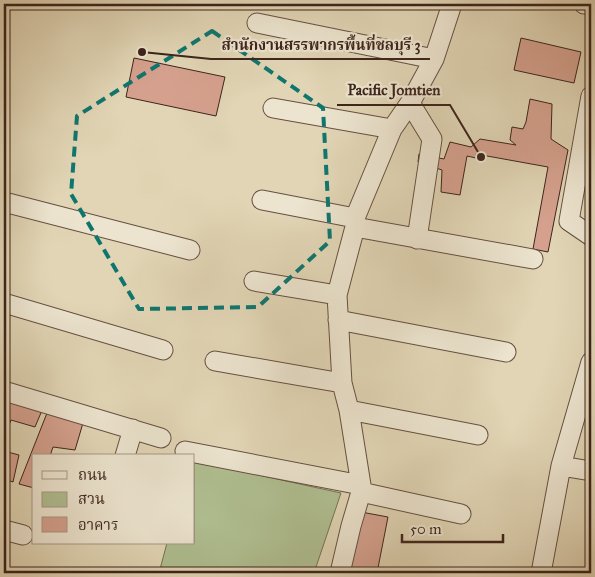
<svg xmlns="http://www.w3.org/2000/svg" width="595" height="577" viewBox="0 0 595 577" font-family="'IM FELL Great Primer','Noto Serif Thai',serif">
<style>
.green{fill:#afbe90;stroke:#767156}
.building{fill:#d5a18e;stroke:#3d241c}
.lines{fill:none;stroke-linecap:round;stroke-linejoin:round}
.minor-casing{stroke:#665042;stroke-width:21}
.minor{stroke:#ece4cf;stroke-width:19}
.marked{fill:none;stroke:#0f766e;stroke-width:4;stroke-dasharray:10 6;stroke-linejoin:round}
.leader{fill:none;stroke:#3d241c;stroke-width:2}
.callout-dot{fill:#3d241c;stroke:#ece4cf;stroke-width:2}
.callout-label{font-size:15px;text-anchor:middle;font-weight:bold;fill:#3d241c;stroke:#ece4cf;stroke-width:4.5;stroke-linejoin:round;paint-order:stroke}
</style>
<rect width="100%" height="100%" fill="#e1d5b5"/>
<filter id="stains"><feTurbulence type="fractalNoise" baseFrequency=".004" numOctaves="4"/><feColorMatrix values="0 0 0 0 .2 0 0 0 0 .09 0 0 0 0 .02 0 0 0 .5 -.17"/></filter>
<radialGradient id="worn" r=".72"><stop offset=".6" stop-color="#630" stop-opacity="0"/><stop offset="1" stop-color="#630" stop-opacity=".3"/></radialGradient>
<path class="green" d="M194,461L341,493L314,573H159L167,543H194Z"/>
<path class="building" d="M140,4H169L168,9Z
M521,38L581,52L574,83L514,70Z
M134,58L225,77L216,116L126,97Z
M530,99L552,104L551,139L568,150L548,252L533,249L548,167L476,154V158L467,156L460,195L441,192L442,170L418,162L419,154L444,159L450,142L471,147L480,139L516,145L510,140L512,127L523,129L526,122Z
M4,398L43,408L35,427L11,420L4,438Z
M47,413L83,423L75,450L53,447L50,456H34V488L19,484Z
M4,451L19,455L13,482L4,479Z
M361,512L388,517L377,573H349Z"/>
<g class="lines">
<defs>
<path id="minor" d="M584,4H585
M257,23L434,59
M591,96L569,221L591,236
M410,103L432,139L417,239
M273,108L392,129
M262,200L355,218
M4,202L190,250
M355,227L533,259
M254,281L337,295
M4,303L163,350
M338,320L506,352
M215,361L342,383
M4,391L161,438
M349,410L478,435
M185,451L361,485
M125,456L133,429
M561,466L591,471
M361,492L461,514
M4,530L23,535
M340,573L351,526L361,492V485L349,410L342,383L337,295L355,227V218L392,129L410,103L434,59L452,4
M541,573L561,466L591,362"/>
</defs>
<use href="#minor" class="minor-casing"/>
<use href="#minor" class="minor"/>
</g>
<path class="marked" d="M212,31L323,108L330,241L258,307L139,309L71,194L77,116Z"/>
<path class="leader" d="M142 52L211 59H430M481 157L450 105H337"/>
<g class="callout-dot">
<circle cx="142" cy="52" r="5"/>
<circle cx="481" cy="157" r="5"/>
</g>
<g class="callout-label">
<text x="321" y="50">สำนักงานสรรพากรพื้นที่ชลบุรี 3</text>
<text x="394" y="95">Pacific Jomtien</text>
</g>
<rect width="595" height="577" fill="none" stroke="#e1d5b5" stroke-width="20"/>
<rect x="5" y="5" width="585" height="567" fill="none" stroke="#3d241c" stroke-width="2.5"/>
<rect x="10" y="10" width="575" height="557" fill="none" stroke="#3d241c"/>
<rect x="32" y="454" width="162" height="90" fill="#ece4cf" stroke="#a69787"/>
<rect x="42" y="471" width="25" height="8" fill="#ece4cf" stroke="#a69787"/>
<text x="78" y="480" font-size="15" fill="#3d241c">ถนน</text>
<rect x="42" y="492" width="25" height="15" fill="#afbe90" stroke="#a69787"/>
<text x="78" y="504" font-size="15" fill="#3d241c">สวน</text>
<rect x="42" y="517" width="25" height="15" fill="#d5a18e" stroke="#a69787"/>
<text x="78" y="530" font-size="15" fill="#3d241c">อาคาร</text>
<path d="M402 534v8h101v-8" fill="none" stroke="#3d241c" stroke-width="2.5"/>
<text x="410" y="534" font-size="15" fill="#3d241c" stroke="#ece4cf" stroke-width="4" paint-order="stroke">50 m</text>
<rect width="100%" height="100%" filter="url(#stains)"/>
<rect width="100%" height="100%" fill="url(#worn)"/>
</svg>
